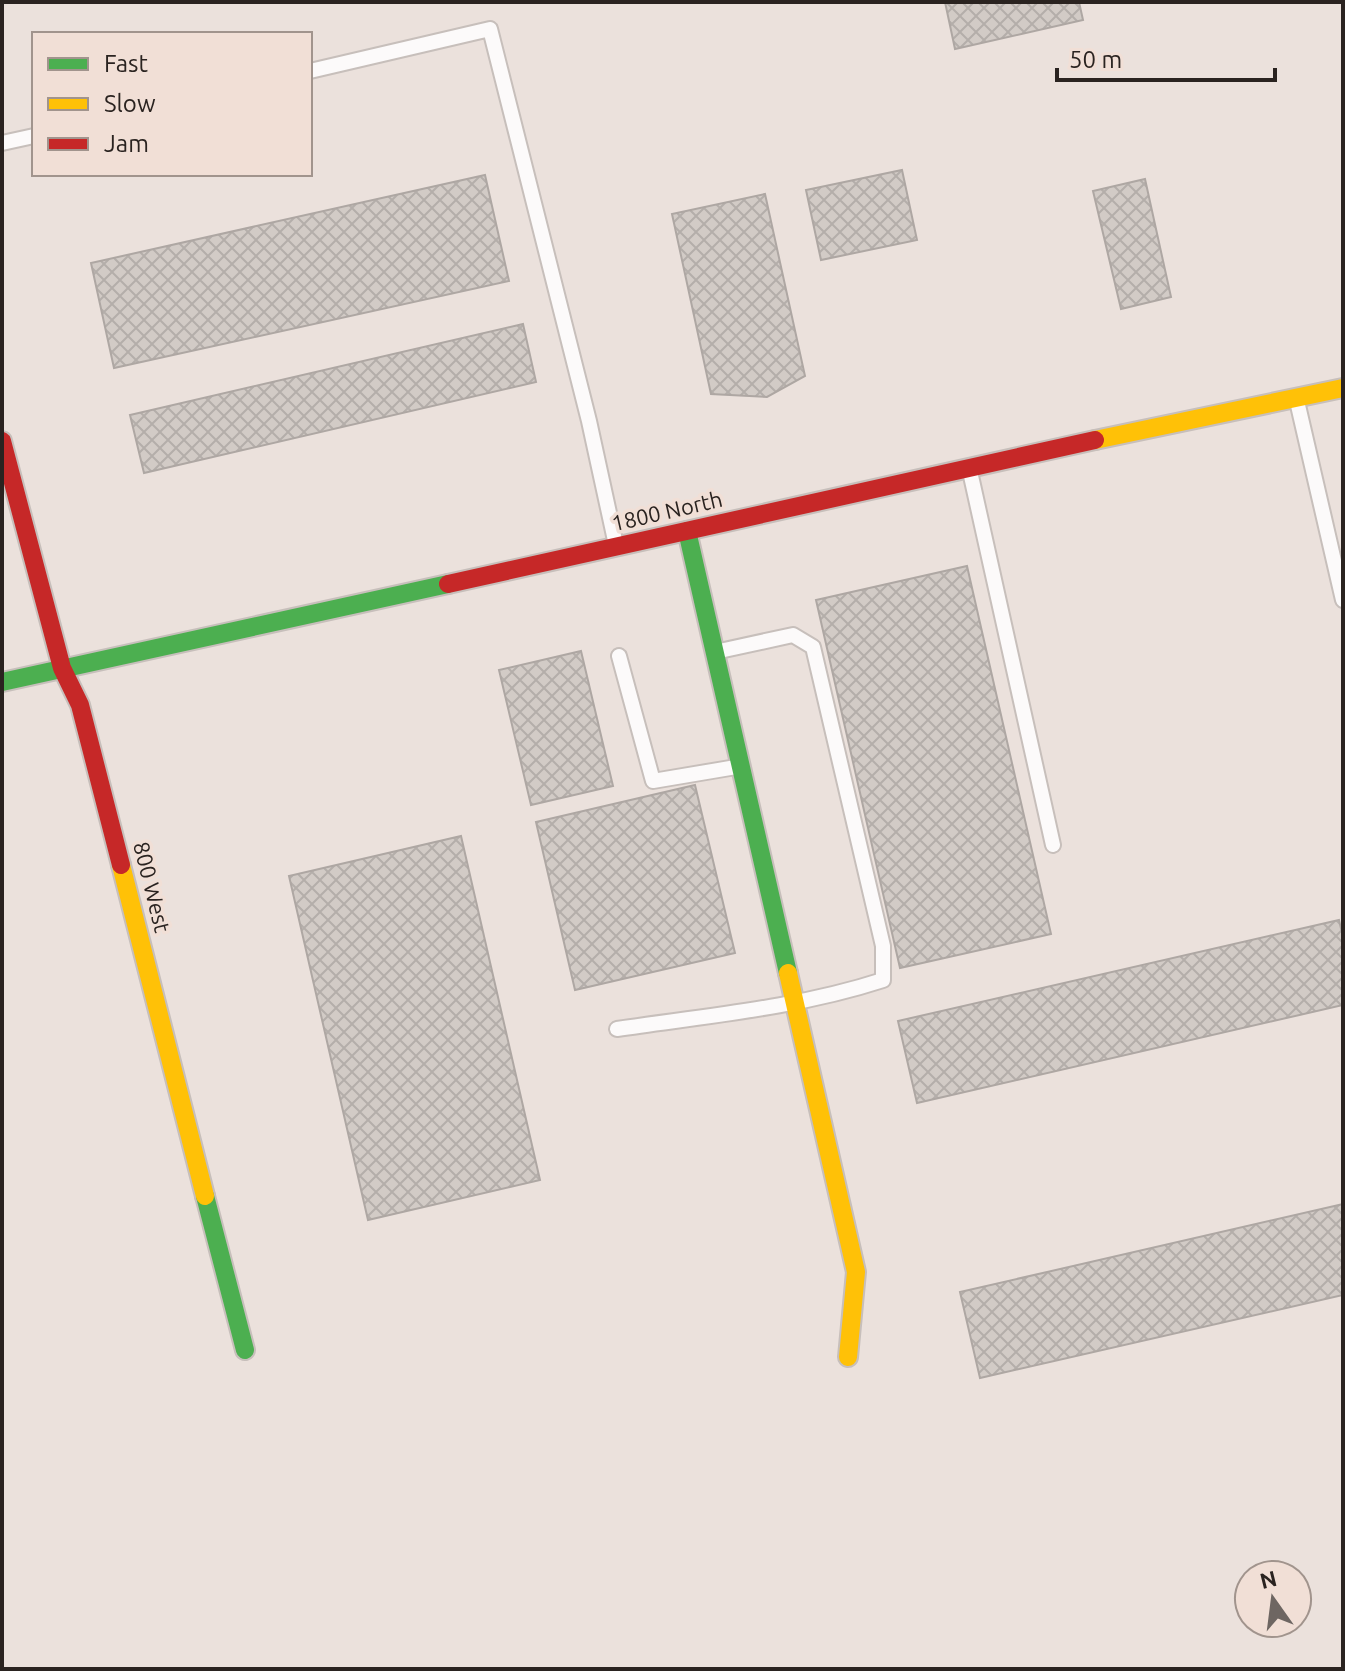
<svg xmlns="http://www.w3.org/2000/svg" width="1345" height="1671" viewBox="0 0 1345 1671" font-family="Ubuntu,sans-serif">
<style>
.building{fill:url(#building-cross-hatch);stroke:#aea7a3;stroke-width:2}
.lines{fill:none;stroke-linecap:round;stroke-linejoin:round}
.lane-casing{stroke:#c7bfbb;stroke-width:18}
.fast-casing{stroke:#c7bfbb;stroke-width:22}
.slow-casing{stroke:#c7bfbb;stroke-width:22}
.jam-casing{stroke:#c7bfbb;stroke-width:22}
.lane{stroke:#fcfafa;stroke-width:14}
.fast{stroke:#4caf50;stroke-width:18}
.slow{stroke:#ffc107;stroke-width:18}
.jam{stroke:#c62828;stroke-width:18}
.labels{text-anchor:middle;stroke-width:7;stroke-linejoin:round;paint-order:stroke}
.street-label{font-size:22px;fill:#2a2320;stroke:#f1dfd6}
</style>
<defs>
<pattern id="building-cross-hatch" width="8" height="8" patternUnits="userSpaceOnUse" patternTransform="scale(2)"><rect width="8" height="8" fill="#d2cbc6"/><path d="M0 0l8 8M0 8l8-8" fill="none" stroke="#b4aeaa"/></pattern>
</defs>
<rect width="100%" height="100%" fill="#ebe1dc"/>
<path class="building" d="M945,2H1079L1083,20L955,49Z
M902,170L917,240L821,260L806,190Z
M485,175L509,281L114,368L91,263Z
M1145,179L1171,297L1121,309L1093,191Z
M765,194L805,376L767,397L711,394L672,214Z
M523,324L536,382L144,473L130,415Z
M967,566L1051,934L900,968L816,600Z
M581,651L613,786L531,805L499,670Z
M695,785L735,953L575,990L536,822Z
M461,836L540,1180L368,1220L289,876Z
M1339,920L1343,937V1005L917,1103L898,1021Z
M1343,1204V1295L980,1378L960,1292Z"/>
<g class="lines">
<defs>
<path id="lane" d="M310,71L490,29L589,421L616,545
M2,143L34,136
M1297,401L1343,600
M969,467L1053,845
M619,656L653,781L736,767
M617,1029C705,1016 797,1008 883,980V946L813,647L793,635L715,652"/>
<path id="fast" d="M687,531L788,973
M2,682L448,584
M205,1196L245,1350"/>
<path id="slow" d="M1095,440L1343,388
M121,865L205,1196
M788,973L856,1272L848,1357"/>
<path id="jam" d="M2,441L62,668L80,705L121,865
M448,584L1095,440"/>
</defs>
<use href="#lane" class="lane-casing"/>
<use href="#fast" class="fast-casing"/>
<use href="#slow" class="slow-casing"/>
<use href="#jam" class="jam-casing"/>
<use href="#lane" class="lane"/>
<use href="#fast" class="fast"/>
<use href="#slow" class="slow"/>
<use href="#jam" class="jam"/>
</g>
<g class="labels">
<g class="street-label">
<text transform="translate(667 511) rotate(-13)" y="8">1800 North</text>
<text transform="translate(152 887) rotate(76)" y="8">800 West</text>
</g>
</g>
<rect width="1345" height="1671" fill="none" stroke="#2a2320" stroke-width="8"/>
<rect x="32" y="32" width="280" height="144" fill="#f1dfd6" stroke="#a1948d" stroke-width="2"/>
<rect x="48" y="58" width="40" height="12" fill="#4caf50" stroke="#a1948d" stroke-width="2"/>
<text x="104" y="72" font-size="24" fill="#2a2320">Fast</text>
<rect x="48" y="98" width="40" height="12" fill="#ffc107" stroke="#a1948d" stroke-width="2"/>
<text x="104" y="112" font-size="24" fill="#2a2320">Slow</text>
<rect x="48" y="138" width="40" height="12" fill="#c62828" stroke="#a1948d" stroke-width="2"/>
<text x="104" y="152" font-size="24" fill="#2a2320">Jam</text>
<g transform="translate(1273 1599) rotate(346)"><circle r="38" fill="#f1dfd6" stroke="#a1948d" stroke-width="2"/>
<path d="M0-6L14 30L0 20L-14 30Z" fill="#6e6662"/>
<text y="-12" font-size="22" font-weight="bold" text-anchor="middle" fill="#2a2320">N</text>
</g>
<path d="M1057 68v12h218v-12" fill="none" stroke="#2a2320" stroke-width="4"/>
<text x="1069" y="68" font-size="24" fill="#2a2320" stroke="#f1dfd6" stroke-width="6" paint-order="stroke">50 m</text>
</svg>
